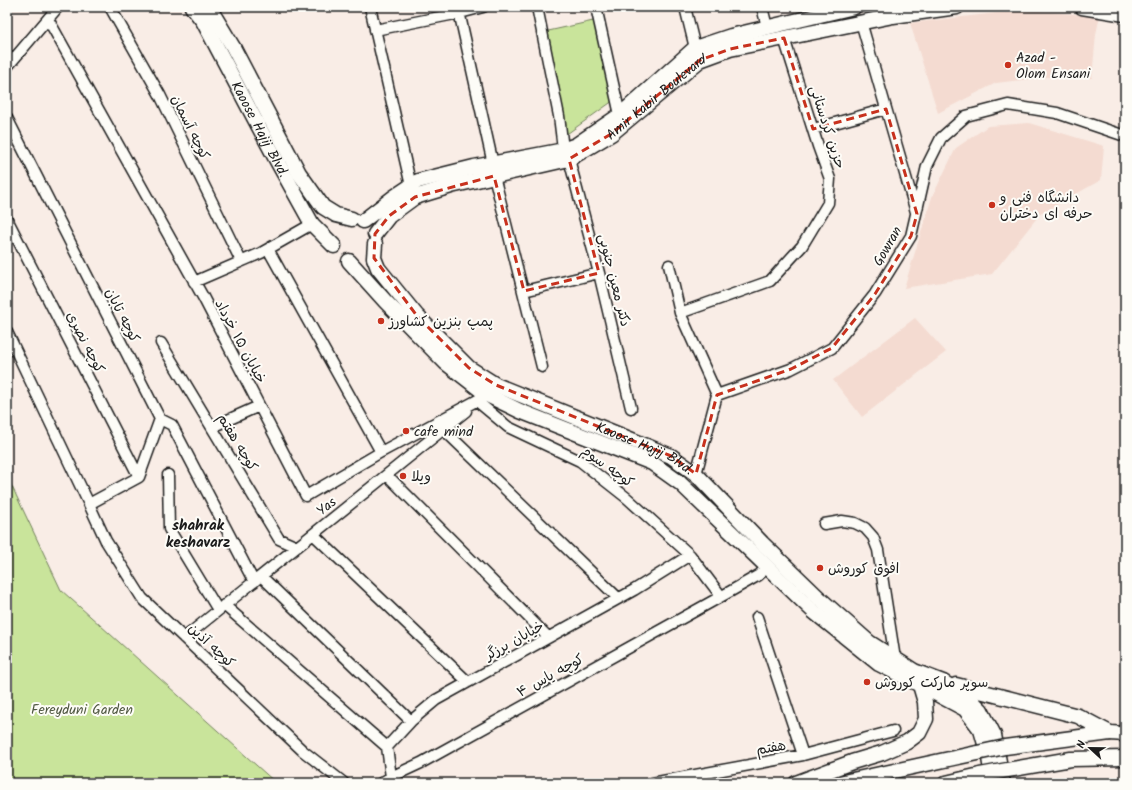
<svg xmlns="http://www.w3.org/2000/svg" width="1132" height="790" viewBox="0 0 1132 790" font-family="Kalam,'Playpen Sans Arabic',sans-serif">
<style>
.built{fill:#f4dbd1}
.green{fill:#c9e49b;stroke:#72805c}
.lines{fill:none;stroke-linecap:round;stroke-linejoin:round}
.street-casing{stroke:#1c1c1c;stroke-width:13}
.secondary-casing{stroke:#1c1c1c;stroke-width:17}
.street{stroke:#fdfcf7;stroke-width:10}
.secondary{stroke:#fdfcf7;stroke-width:14}
.secondary-bridge-casing{stroke:#1c1c1c;stroke-width:17;stroke-linecap:butt}
.secondary-bridge{stroke:#fdfcf7;stroke-width:14}
.marked{fill:none;stroke:#c8321e;stroke-width:3;stroke-dasharray:8 5;stroke-linejoin:round}
.poi-dot{fill:#c8321e;stroke:#fdfcf7;stroke-width:1.5}
.labels{text-anchor:middle;stroke-width:4;stroke-linejoin:round;paint-order:stroke}
.poi-label{font-size:14px;fill:#1c1c1c;stroke:#fdfcf7;text-anchor:start}
.street-label{font-size:14px;fill:#1c1c1c;stroke:#fdfcf7}
.park-label{font-size:14px;fill:#505842;stroke:#fdfcf7}
.neighbourhood-label{font-size:15px;font-weight:bold;fill:#1c1c1c;stroke:#fdfcf7}
</style>
<rect width="100%" height="100%" fill="#f9ede6"/>
<filter id="ink" filterUnits="userSpaceOnUse"><feTurbulence type="fractalNoise" baseFrequency=".025" numOctaves="2"/><feDisplacementMap in="SourceGraphic" scale="8" xChannelSelector="R" yChannelSelector="G"/><feConvolveMatrix kernelMatrix="1 2 1 2 8 2 1 2 1" color-interpolation-filters="sRGB"/></filter>
<g filter="url(#ink)">
<path class="built" d="M1023,10L1100,16L1096,34L1092,78L1046,77L996,83L938,113L910,23Z
M1029,123L1104,146L1101,180L1040,214L992,274L904,288L932,197L956,148L988,126Z
M915,318L946,352L862,417L833,380Z"/>
<path class="green" d="M602,19L617,98L564,136L544,32Z
M7,476L61,590L276,783H7Z"/>
<g class="lines">
<defs>
<path id="street" d="M110,7L160,95L241,261
M370,7L411,186
M458,7L493,164
M537,7L559,116L563,149
M596,7L620,115
M685,7L695,48
M762,7L767,27
M48,19L203,297L306,496L381,452L487,395
M861,22L916,212
M375,30L460,13L483,7
M7,67L58,7
M7,118L160,419L139,477L89,504
M813,129L886,109
M569,159L599,273L631,408
M494,176L542,367
M7,219L139,477
M268,249L381,452
M669,265L680,313L717,395
M194,282L261,253L312,224
M524,291L599,273
M680,313L770,281L802,246L828,203L830,179L818,146L784,38
M7,332L89,504L106,541L142,598L303,751L344,783
M161,343L279,539L297,547
M478,402L508,427L580,461L627,498L690,555L721,596
M160,419L172,425L254,582
M212,427L259,406
M444,430L618,598
M696,474L717,395L791,369L832,348L875,294L911,236L927,166L941,138L966,116L1008,105L1057,113L1125,136
M168,475L169,529L218,610
M387,475L548,637
M824,524L842,521L855,523L865,528L873,537L878,550L885,595L895,659
M313,534L468,682
M261,576L411,721
M224,605L387,747
M757,617L803,755
M184,638L466,411
M391,777L387,747L411,721L436,700L634,590L690,555
M381,783L391,777L421,763L731,591L759,575L767,567
M652,783L803,755L893,731"/>
<g id="secondary">
<path id="s1" d="M192,7L203,21L277,161L312,224L334,246"/>
<path d="M209,7L233,47L299,173L323,207L336,215L352,219"/>
<path d="M1082,7L1125,14"/>
<path d="M363,221L394,197L418,181L474,167L559,151L576,145L620,115L695,48L731,36L854,7"/>
<path id="s2" d="M375,234L389,216L415,197L451,186L569,159L611,134L700,60L730,49L893,16L957,7"/>
<path id="s3" d="M375,244L374,258L378,268L417,316L469,368L496,385L632,440L671,456L696,474L762,543L819,598L870,643L914,671L943,682L970,699L981,710L994,735L1003,783"/>
<path d="M349,261L385,301L446,363L487,395L520,411L652,463L680,483L813,611L879,664L920,685L925,702L926,719L919,733L907,742L882,753L852,762L796,783"/>
<path d="M920,685L965,709L981,730L989,758L993,783"/>
<path d="M956,685L1078,716L1110,733L1125,734"/>
<path d="M1005,747L1110,733"/>
<path d="M1013,769L1071,759L1125,758"/>
<path d="M839,783L977,753"/>
<path d="M946,783L980,775"/>
</g>
</defs>
<use href="#street" class="street-casing"/>
<use href="#secondary" class="secondary-casing"/>
<use href="#street" class="street"/>
<use href="#secondary" class="secondary"/>
<defs>
<path id="secondary-bridge" d="M977,753L1005,747
M980,775L1013,769"/>
</defs>
<use href="#secondary-bridge" class="secondary-bridge-casing"/>
<use href="#secondary-bridge" class="secondary-bridge"/>
</g>
</g>
<path class="marked" d="M784,38L813,129L886,109L917,214L911,236L875,294L832,348L791,369L717,395L696,474L671,456L496,385L469,368L417,316L374,258L375,234L389,216L415,197L494,176L524,291L599,273L569,159L611,134L700,60L730,49Z"/>
<g class="poi-dot">
<circle cx="1008" cy="65" r="4"/>
<circle cx="992" cy="205" r="4"/>
<circle cx="381" cy="321" r="4"/>
<circle cx="406" cy="431" r="4"/>
<circle cx="403" cy="476" r="4"/>
<circle cx="820" cy="568" r="4"/>
<circle cx="867" cy="682" r="4"/>
</g>
<g class="labels">
<g class="poi-label">
<text x="1016" y="62">Azad -<tspan x="1016" dy="16">Olom Ensani</tspan></text>
<text x="1000" y="202">دانشگاه فنی و<tspan x="1000" dy="16">حرفه ای دختران</tspan></text>
<text x="389" y="326">پمپ بنزین کشاورز</text>
<text x="414" y="436">cafe mind</text>
<text x="411" y="481">ویلا</text>
<text x="828" y="573">افوق کوروش</text>
<text x="875" y="687">سوپر مارکت کوروش</text>
</g>
<g class="street-label">
<text dy="5" stroke="none"><textPath href="#s2" startOffset="321">Amir Kabir Boulevard</textPath></text>
<text transform="translate(191 127) rotate(64)" y="5">کوچه آسمان</text>
<text transform="translate(828 127) rotate(72)" y="5">حزین کردستانی</text>
<text dy="5" stroke="none"><textPath href="#s1" startOffset="140">Kaoose Hajij Blvd.</textPath></text>
<text transform="translate(887 246) rotate(-60)" y="5">Gowran</text>
<text transform="translate(615 280) rotate(76)" y="5">دکتر معین جنوبی</text>
<text transform="translate(123 315) rotate(63)" y="5">کوچه تابان</text>
<text transform="translate(241 341) rotate(62)" y="5">خیابان ۱۵ خرداد</text>
<text transform="translate(86 342) rotate(63)" y="5">کوچه نصری</text>
<text transform="translate(238 442) rotate(59)" y="5">کوچه هفتم</text>
<text dy="5" stroke="none"><textPath href="#s3" startOffset="354">Kaoose Hajij Blvd.</textPath></text>
<text transform="translate(608 466) rotate(36)" y="5">کوچه سوم</text>
<text transform="translate(326 506) rotate(-39)" y="5">Yas</text>
<text transform="translate(514 640) rotate(-29)" y="5">خیابان برزگر</text>
<text transform="translate(212 645) rotate(43)" y="5">کوچه آذین</text>
<text transform="translate(550 675) rotate(-29)" y="5">کوچه یاس ۴</text>
<text transform="translate(771 747) rotate(-10)" y="5">هفتم</text>
</g>
<g class="park-label">
<text x="82" y="714">Fereyduni Garden</text>
</g>
<g class="neighbourhood-label">
<text x="198" y="530">shahrak<tspan x="198" dy="17">keshavarz</tspan></text>
</g>
</g>
<rect width="1132" height="790" fill="none" stroke="#fdfcf7" stroke-width="24"/>
<rect x="12" y="12" width="1108" height="766" fill="none" stroke="#1c1c1c" stroke-width="1.5" filter="url(#ink)"/>
<g transform="translate(1090 748) rotate(292)" stroke="#fdfcf7" stroke-width="3" paint-order="stroke">
<path d="M0-3L7 15L0 10L-7 15Z" fill="#1c1c1c"/>
<text y="-6" font-size="11" font-weight="bold" text-anchor="middle" fill="#1c1c1c">N</text>
</g>
</svg>
